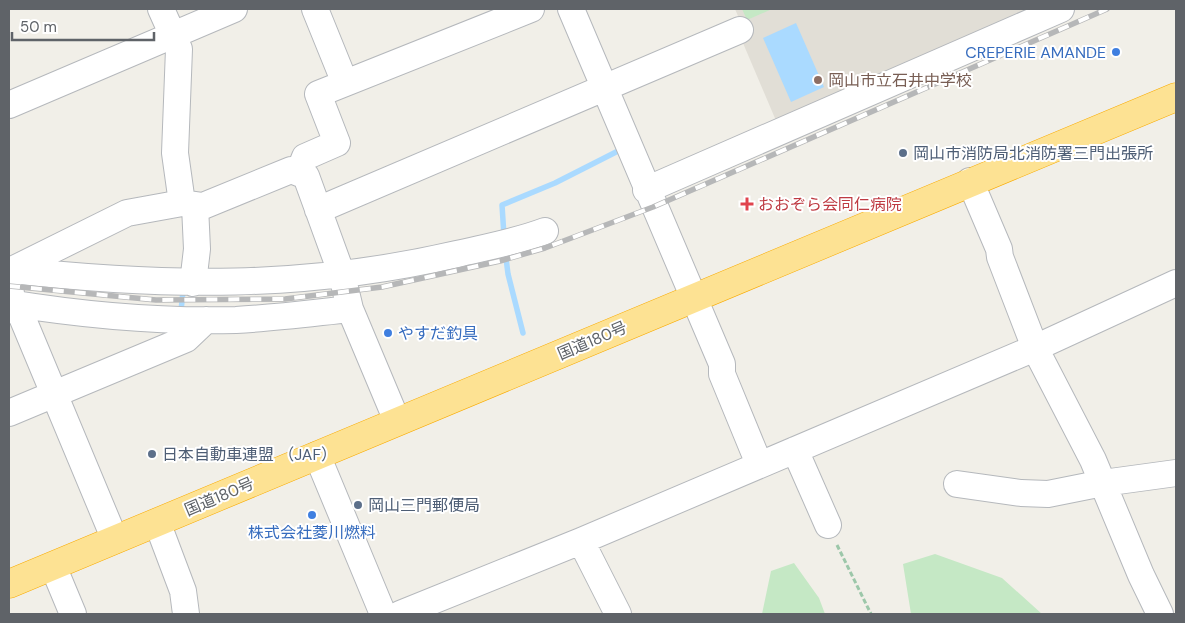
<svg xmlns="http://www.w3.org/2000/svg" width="1185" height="623" viewBox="0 0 1185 623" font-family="'DM Sans','Noto Sans JP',sans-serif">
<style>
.education{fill:#e1ded6}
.green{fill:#c5e8c5}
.water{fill:#aadaff}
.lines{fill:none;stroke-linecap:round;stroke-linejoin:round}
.stream{stroke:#aadaff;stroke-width:5.5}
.minor-casing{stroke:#b5b8bc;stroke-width:28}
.highway-casing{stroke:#f9ab00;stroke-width:29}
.path{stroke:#9cc7a9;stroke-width:3;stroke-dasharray:5 2.5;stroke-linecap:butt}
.minor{stroke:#fff;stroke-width:26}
.highway{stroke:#fde293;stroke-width:28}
.rail-casing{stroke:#b6b7b8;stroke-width:5.5}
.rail{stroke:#fff;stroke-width:4;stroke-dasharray:11;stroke-linecap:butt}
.shop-dot{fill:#3f7fe0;stroke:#fff;stroke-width:2}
.education-dot{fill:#8d6e63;stroke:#fff;stroke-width:2}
.service-dot{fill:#5c6f8a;stroke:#fff;stroke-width:2}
.health-dot{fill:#e0444e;stroke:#fff;stroke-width:2}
.labels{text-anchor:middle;stroke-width:4;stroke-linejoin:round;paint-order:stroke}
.shop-label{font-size:16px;fill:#366cbe;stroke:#fff;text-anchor:end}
.education-label{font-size:16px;fill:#785e54;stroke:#fff;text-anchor:start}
.service-label{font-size:16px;fill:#4e5e75;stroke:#fff;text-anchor:start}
.health-label{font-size:16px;fill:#be3a42;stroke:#fff;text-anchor:start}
.street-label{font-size:16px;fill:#5f6368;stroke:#fff}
</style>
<rect width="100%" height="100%" fill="#f1efe8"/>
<path class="education" d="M735,9H1043L777,123L740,36L741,23Z"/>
<path class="green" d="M742,9H772L747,20Z
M935,554L1002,578L1042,614H911L903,564Z
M794,563L819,598L825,614H762L771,571Z"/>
<path class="water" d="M796,23L824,87L791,102L763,38Z"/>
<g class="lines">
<path class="stream" d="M504,236L502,205L555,183L622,149
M505,250L508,274L523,333
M181,311L183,291"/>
<defs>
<path id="minor" d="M161,9L179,49L175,153L182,203
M315,9L345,83
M571,9L722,364V374L759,464
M9,105L234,9
M299,172L305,157L337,143L318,94L531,9
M970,181L999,249L1000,257L1035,348L1093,460L1141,575L1160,614
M646,190L1061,9
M318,210L740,30
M12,270L127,213L182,203L203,206L291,170L306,176L342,275L350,309L397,421
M12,270C165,287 306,289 457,254C487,247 516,242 545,231
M193,283L197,249L195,206
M11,293V303L22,317L115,540
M9,303C83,315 161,322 236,320C274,318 312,313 350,309
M9,413L186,339L206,320
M795,450L828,525
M317,455L383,614
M957,484L1021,493L1048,494L1103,483L1176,473
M157,522L183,591L186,614
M581,541L618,614
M53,566L73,614
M400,614L581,541L1035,348L1176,283"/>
<path id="highway" d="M9,584L1176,97"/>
</defs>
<use href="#minor" class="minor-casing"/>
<use href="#highway" class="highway-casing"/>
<path class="path" d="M837,545L871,614"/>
<use href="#minor" class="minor"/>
<use href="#highway" class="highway"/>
<defs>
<path id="rail" d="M9,286L156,300L285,299L382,287L500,261L545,248L653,207L1107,9"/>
</defs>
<use href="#rail" class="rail-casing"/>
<use href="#rail" class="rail"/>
</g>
<g class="shop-dot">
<circle cx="1116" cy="52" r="5"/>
<circle cx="388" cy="333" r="5"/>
<circle cx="312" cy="515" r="5"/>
</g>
<circle class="education-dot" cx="818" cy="80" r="5"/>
<g class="service-dot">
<circle cx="903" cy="153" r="5"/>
<circle cx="152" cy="454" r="5"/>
<circle cx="358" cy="505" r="5"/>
</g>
<path class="health-dot" d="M744.5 196.5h5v5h5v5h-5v5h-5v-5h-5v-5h5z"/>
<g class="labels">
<g class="shop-label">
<text x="1106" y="58">CREPERIE AMANDE</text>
<text x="398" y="339" text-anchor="start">やすだ釣具</text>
<text x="312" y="538" text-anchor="middle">株式会社菱川燃料</text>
</g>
<g class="education-label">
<text x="828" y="86">岡山市立石井中学校</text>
</g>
<g class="service-label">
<text x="913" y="159">岡山市消防局北消防署三門出張所</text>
<text x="162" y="460">日本自動車連盟 （JAF）</text>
<text x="368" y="511">岡山三門郵便局</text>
</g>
<g class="health-label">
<text x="758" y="210">おおぞら会同仁病院</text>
</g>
<g class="street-label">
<text transform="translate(592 340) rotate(-23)" y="6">国道180号</text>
<text transform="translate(219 496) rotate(-23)" y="6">国道180号</text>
</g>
</g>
<rect width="1185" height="623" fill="none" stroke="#5f6368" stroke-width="20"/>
<path d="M12 32v8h142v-8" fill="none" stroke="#5f6368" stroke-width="2.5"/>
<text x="20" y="32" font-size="15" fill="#5f6368" stroke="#ffffff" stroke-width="4" paint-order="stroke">50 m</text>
</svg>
